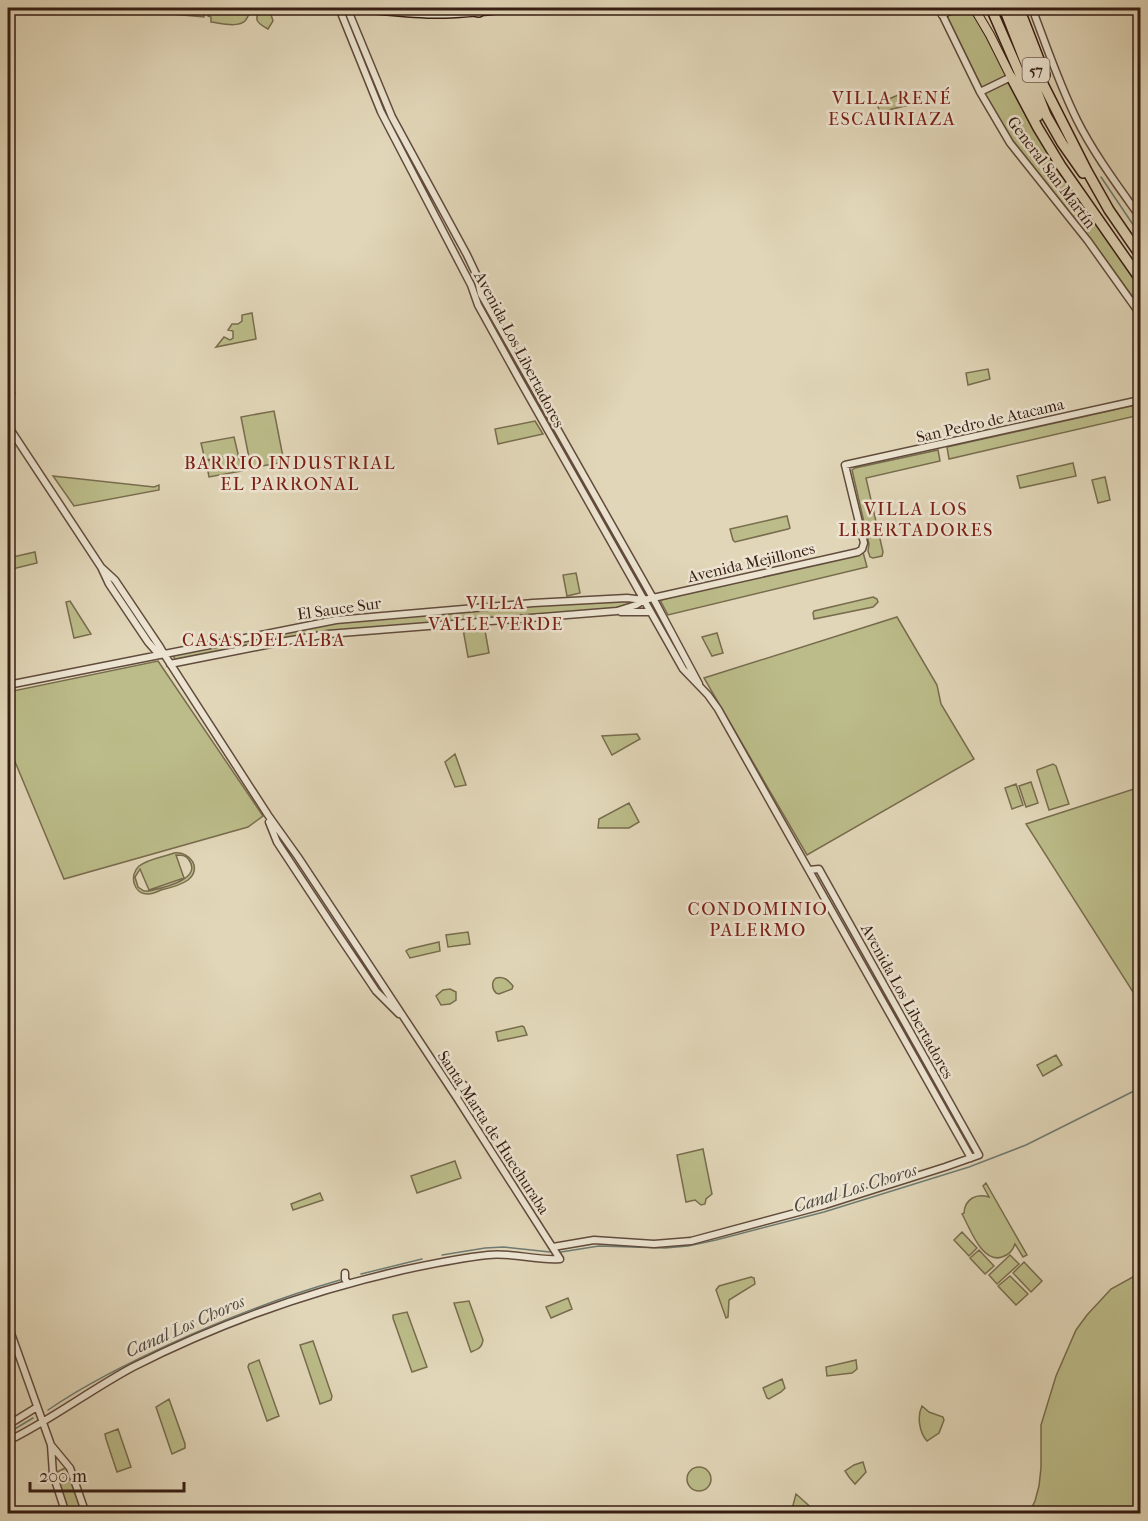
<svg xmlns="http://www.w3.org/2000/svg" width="1148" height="1521" viewBox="0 0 1148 1521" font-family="'IM FELL French Canon',serif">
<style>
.green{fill:#bbbc89;stroke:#786c4e;stroke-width:1.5;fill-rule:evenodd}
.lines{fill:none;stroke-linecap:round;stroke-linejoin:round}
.stream{stroke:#6e7b73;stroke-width:1.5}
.tertiary-casing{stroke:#614b3c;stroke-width:9}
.secondary-casing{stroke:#361d13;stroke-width:10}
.primary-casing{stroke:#361d13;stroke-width:10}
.motorway-casing{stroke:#361d13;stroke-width:12}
.tertiary{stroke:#ece4d1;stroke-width:6}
.secondary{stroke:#ece4d1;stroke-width:7}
.primary{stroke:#e1d6b8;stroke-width:8}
.motorway{stroke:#e1d6b8;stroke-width:9}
.labels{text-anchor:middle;stroke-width:5;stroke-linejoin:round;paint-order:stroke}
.shield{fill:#ece4d1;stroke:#6d594c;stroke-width:1.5}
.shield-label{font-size:15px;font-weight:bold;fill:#361d13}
.street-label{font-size:16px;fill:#361d13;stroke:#ece4d1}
.neighbourhood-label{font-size:18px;letter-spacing:1.5px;fill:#7a1f14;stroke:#ece4d1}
.water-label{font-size:18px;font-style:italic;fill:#524c43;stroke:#ece4d1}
</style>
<rect width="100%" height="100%" fill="#e1d6b8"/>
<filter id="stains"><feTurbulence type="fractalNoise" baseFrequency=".00333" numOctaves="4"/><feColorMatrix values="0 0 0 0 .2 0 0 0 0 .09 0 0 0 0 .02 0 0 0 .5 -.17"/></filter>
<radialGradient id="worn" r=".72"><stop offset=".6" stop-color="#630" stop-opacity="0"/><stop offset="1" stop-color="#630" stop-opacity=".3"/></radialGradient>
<path class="green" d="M146,8H188L189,11L204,13V17L159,13Z
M209,8L237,10L243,8H252C250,12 248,17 245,21C237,28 220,23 211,22V17L208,16Z
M261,8H269L273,21L268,29C257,23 253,20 261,8Z
M943,8H970L973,12L1059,172L1140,285V307L1093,242L1013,141L988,100Z
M903,93L909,105L880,112L877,104Z
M252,313L256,339L216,347L224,337L230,340L233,338V331L228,330L232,324H238L242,321V315Z
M988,369L990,379L968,385L966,373Z
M1140,404V415L949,459L947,447Z
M274,411L284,462L251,468L241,417Z
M535,421L543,434L498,444L495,429Z
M234,437L242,471L209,477L206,461L235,455L205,460L201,443Z
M938,450L940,461L866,478L883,552L882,556L873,558L870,557L868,551L869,544L852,470L855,468Z
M1073,463L1076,476L1020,488L1017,476Z
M53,476L154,487L159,485V490L74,506Z
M1105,477L1110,500L1098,503L1092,480Z
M787,516L790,528L788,529L735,542L733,540L730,529Z
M35,552L37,563L8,570V558Z
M863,552L867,567L668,615L660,600Z
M576,573L580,593L567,596L563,575Z
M873,597L877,599L878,602L873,607L814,619L813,613L814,611Z
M627,599L633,601L628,605L615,608L563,613L340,630L176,661L171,652L334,621Z
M70,601L91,634L74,638L66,602Z
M897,617L937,685L941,704L974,759L807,855L704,678Z
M484,625L489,653L468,657L463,629Z
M717,633L723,653L712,656L702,637Z
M158,661L263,816L248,827L64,879L8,745V692Z
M637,734L640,739L612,755L602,736Z
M455,754L466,785L455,787L445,762Z
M1053,764L1056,766L1069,804L1049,810L1037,772V770Z
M1031,782L1038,803L1026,807L1019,786Z
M1016,784L1023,805L1012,809L1005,788Z
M1140,787V1003L1026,824Z
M629,803L639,822L629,828H598L599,819Z
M174,853C191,851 202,869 188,880C181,885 170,888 161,890C157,892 152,894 148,894C133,894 129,875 139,866C148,859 163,857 174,853ZM176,855C181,855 186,855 189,860C203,880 161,888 149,891H144L138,887L135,877L140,869L149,890L184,878Z
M468,932L470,944L448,947L446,935Z
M439,942L440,951L410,958L406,951L409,949Z
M496,978C504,976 508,980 513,986L512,989L499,994L496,993C492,989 491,982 496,978Z
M450,989L456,992V1000L450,1004L441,1005L436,996L443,990Z
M522,1026L524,1027L527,1035L498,1041L496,1032Z
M1056,1055L1062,1065L1043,1076L1037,1065Z
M703,1149L712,1194L706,1199L705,1204L701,1205L695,1200L686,1202L677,1155Z
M455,1161L461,1178L417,1193L411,1176Z
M986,1183L1027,1255L1023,1257L1015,1244C1013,1250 1009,1255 1002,1257C982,1264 970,1228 962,1214L964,1213C965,1199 976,1193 989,1197L983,1186Z
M320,1193L323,1200L293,1210L291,1204Z
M962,1232L977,1248L969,1256L954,1240Z
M979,1250L994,1266L985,1274L970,1258Z
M1010,1255L1019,1264L997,1284L989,1275Z
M1024,1262L1042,1281L1031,1292L1013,1273Z
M1140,1273V1513H1029L1035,1501L1039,1486L1041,1468V1425L1056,1376L1076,1330L1087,1315L1111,1289Z
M1010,1276L1028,1294L1016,1305L998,1286Z
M751,1277L754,1278L755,1284L729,1300L728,1317L726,1318L716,1290L719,1286Z
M568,1298L572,1309L551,1318L546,1307Z
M469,1301L483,1340C482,1348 478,1349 471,1352L454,1303Z
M407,1312L427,1367L412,1372L393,1318V1315Z
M313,1341L332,1396L331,1400L320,1404L300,1345Z
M259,1360L279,1416L267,1421L248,1367L249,1364Z
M856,1360L857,1369L852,1373L827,1376L826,1367Z
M782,1379L785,1388L781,1392L769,1399L767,1398L763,1388Z
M169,1399L185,1444V1448L172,1454L156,1407Z
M922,1406L929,1412L943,1417L944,1420L939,1433L927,1441C919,1432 917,1416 922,1406Z
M118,1429L131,1467L117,1472L106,1439L105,1434Z
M863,1462L866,1472L855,1484L849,1477L845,1471L854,1465Z
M67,1467L83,1513H69L55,1473Z
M687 1479a12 12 0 1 1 24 0a12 12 0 1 1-24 0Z
M796,1494L815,1511L813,1513H792V1509Z"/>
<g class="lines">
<path class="stream" d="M1101,177L1140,235
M561,1252L599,1246L665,1248L688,1246L716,1240L824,1212L969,1167L1026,1145L1140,1088
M442,1255L485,1248L504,1247L550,1252
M361,1274L422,1259
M48,1410C86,1384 127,1364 168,1345C224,1319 281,1297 340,1280
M8,1433L33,1418"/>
<defs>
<path id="tertiary" d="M339,8L381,112L471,285L478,305L519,379L683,669L708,695L718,709L971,1158
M347,8L392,117L467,255L477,276L481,294L653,598L699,684
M939,8L980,92L1010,143L1088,241L1140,314
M1032,8C1046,45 1059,84 1077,120C1094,154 1118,186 1140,217
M980,92L1011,77
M8,396L11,393
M8,426L101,567L109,584L148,642L155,650L163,654
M621,612H650
M170,664L286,641L328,634L617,611L636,605L644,600L858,552L862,549L864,543L845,465L1140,400
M8,685L336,620L533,603L627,598L644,600
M269,822L277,842L337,933L376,991L399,1014
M457,1098L459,1091L464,1085
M553,1247L594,1240L654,1244L691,1241L825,1205L945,1167L979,1155L819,869L809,870
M345,1273V1279L348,1284
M8,1325L51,1445L70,1468L86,1514
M8,1425L37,1407
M8,1441C51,1420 90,1390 133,1367C218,1324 310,1291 403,1270C431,1264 459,1258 488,1255C512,1252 536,1261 560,1259L457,1098L298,857L268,815L164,654L160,647L115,580L101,567
M51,1445L53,1474L66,1514"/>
<path id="secondary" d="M353,8C381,10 410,14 438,14C464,14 489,11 514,8"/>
<path id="primary" d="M974,8L990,35L1011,77
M942,14L955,8"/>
<path id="motorway" d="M458,8L479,12
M991,8L1038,116
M1004,8L1046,115L1062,143L1083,173
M1010,8L1044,86L1087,171L1109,210L1140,255
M1019,8L1045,75
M1011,77L1038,128L1061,166L1140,279"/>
</defs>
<use href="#tertiary" class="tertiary-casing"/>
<use href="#secondary" class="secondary-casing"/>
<use href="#primary" class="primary-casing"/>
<use href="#motorway" class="motorway-casing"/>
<use href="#tertiary" class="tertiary"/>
<use href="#secondary" class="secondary"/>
<use href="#primary" class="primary"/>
<use href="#motorway" class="motorway"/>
</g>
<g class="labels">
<rect class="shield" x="1022.5" y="58" width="27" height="24" rx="4.5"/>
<g class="shield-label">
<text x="1036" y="75">57</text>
</g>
<g class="street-label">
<text transform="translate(1052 172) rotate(53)" y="6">General San Martín</text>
<text transform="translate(520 349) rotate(62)" y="6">Avenida Los Libertadores</text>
<text transform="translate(990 420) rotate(-13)" y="6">San Pedro de Atacama</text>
<text transform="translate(751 562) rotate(-13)" y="6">Avenida Mejillones</text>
<text transform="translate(339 608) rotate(-8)" y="6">El Sauce Sur</text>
<text transform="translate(908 1001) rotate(61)" y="6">Avenida Los Libertadores</text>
<text transform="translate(494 1132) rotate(57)" y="6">Santa Marta de Huechuraba</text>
</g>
<g class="neighbourhood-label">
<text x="892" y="104">VILLA RENÉ<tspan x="892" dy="21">ESCAURIAZA</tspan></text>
<text x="290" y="469">BARRIO INDUSTRIAL<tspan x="290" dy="21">EL PARRONAL</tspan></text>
<text x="916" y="515">VILLA LOS<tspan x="916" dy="21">LIBERTADORES</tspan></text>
<text x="496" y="609">VILLA<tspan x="496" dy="21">VALLE VERDE</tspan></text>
<text x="264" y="646">CASAS DEL ALBA</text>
<text x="758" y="915">CONDOMINIO<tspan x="758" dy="21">PALERMO</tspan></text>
</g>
<g class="water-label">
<text transform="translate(855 1188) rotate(-17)" y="6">Canal Los Choros</text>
<text transform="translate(185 1326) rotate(-24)" y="6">Canal Los Choros</text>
</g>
</g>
<rect width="1148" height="1521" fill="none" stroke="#e1d6b8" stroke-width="30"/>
<rect x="9" y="9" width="1130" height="1503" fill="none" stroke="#361d13" stroke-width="3"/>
<rect x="15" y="15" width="1118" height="1491" fill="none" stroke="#361d13" stroke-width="1.5"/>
<path d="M30 1482v9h154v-9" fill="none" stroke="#361d13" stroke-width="3"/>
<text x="39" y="1482" font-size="18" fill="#361d13" stroke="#ece4d1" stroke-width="4.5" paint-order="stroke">200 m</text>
<rect width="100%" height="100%" filter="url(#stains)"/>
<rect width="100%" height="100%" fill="url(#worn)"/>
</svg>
